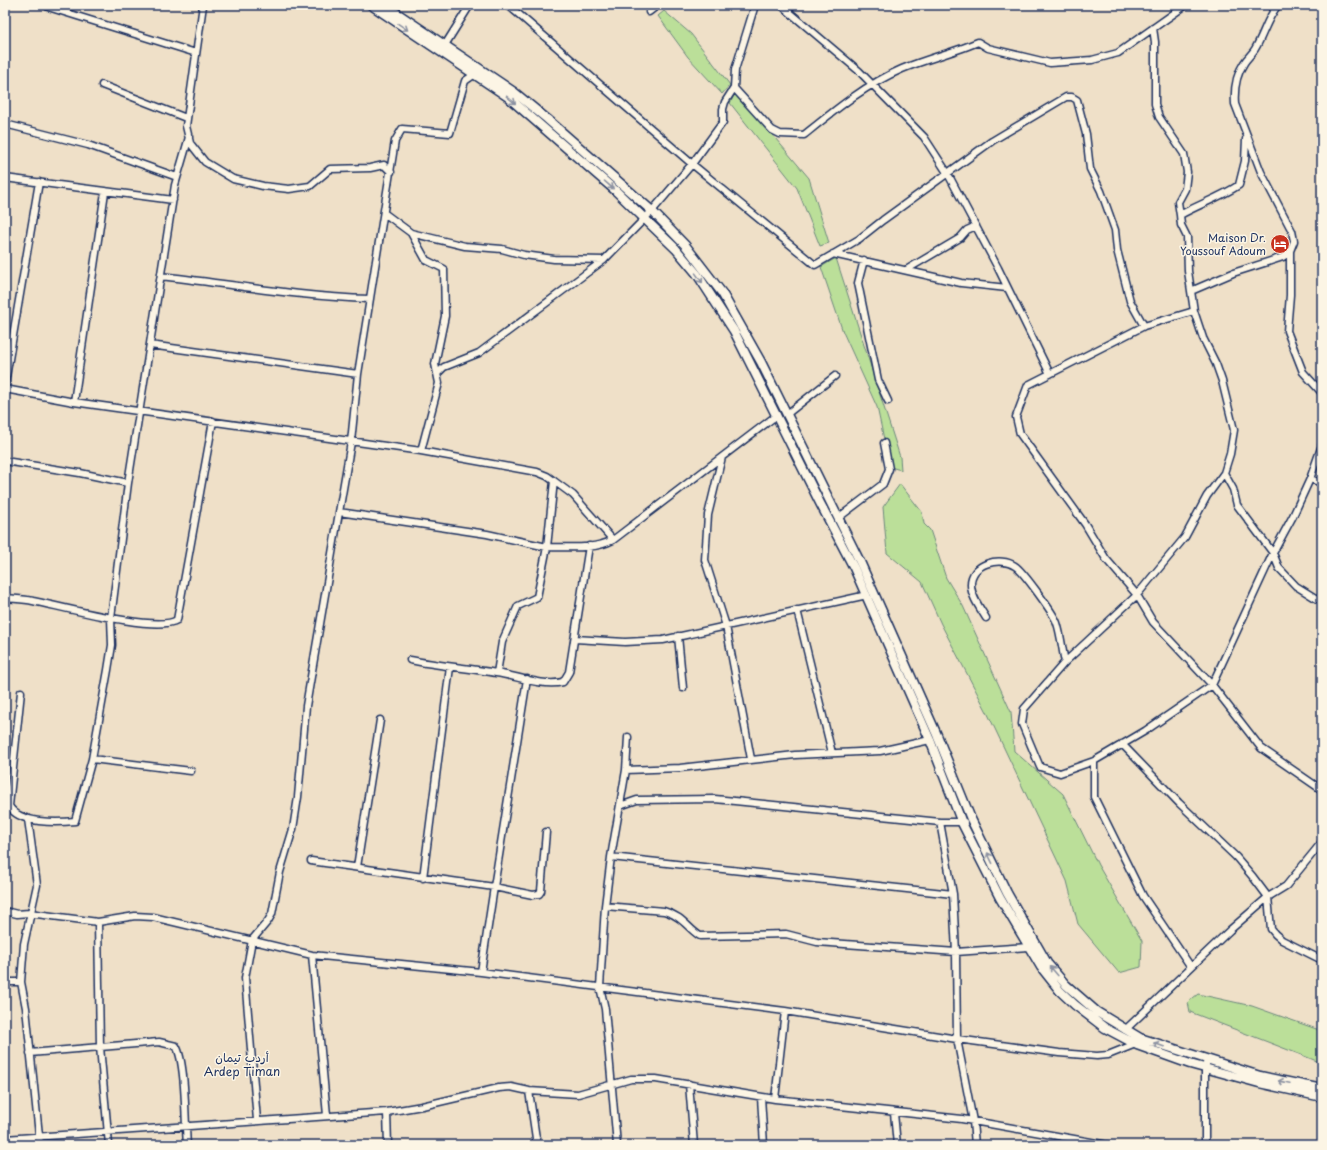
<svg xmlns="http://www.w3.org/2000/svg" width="1327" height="1150" viewBox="0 0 1327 1150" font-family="'Playpen Sans','Playpen Sans Arabic',sans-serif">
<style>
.green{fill:#bbdf99;stroke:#6b877c}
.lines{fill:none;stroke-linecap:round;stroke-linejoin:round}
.minor-casing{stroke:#1b2f5e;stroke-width:9}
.tertiary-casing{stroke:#1b2f5e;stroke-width:11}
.minor{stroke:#fcf5e5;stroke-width:6}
.tertiary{stroke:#fcf5e5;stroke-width:8}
.oneway{stroke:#8c92a2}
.labels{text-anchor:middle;stroke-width:3;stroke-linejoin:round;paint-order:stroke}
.poi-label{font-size:11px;fill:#1b2f5e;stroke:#fcf5e5;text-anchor:end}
.neighbourhood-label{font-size:12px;fill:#1b2f5e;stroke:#fcf5e5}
</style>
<rect width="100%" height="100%" fill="#efe0c8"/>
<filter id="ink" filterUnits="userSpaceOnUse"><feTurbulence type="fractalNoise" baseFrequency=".025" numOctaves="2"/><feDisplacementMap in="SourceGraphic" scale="8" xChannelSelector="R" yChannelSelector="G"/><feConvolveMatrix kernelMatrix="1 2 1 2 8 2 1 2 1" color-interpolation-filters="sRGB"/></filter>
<g filter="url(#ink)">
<path class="green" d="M664,11L691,34L730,85L722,94L688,57L658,16Z
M736,92L809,178L829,243L820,246L797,188L730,103Z
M836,258L900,457L901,470L890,467L877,407L843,332L821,267Z
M900,484L922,512L924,524L930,530L946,578L963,606L1011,712L1014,751L1063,794L1098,865L1142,941L1141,967L1119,973L1078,924L1067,881L987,712L941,624L922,582L887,553L883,507Z
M1198,994L1252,1006L1322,1031V1063L1190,1012L1188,1002Z"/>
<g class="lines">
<defs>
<path id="minor" d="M203,5L186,126L190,143L205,162L233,179L263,186L289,189L310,186L330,169L370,168L384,165L391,172
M508,5L692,164L815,265L859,239L883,220L992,141L1066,97H1072L1077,100L1086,134L1090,169L1101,191L1115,230L1117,250L1130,301L1144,326L1194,311
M781,5L859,71L924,137L948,174L998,268L1050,374
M1278,5C1267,18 1264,34 1255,49C1252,54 1247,58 1244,63C1236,75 1234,90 1235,104L1261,172L1292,231L1294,241L1290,251V295L1287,331L1303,372L1322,393
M48,7L196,53
M649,12L658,5
M1153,28L1155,42V104L1159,117L1184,154L1187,172L1185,189L1178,202L1180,215
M445,45L470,5
M102,85L186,118
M734,88L772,130L780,134L804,135C835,110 865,85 902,69C924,60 947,54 968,46L978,42L988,48L1050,63L1092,60L1118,53L1186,5
M5,124L88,145L177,177
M1246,139L1245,161L1239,185C1221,197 1200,204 1180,215L1181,225L1187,237L1188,271L1191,291L1233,273L1283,257L1290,251
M5,178L173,200
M384,213L411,233L465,246L502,249L524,255L554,259L604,260
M411,233L426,260L444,269L445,316L435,364L439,383L421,451
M833,254L961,283L1007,288
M864,260L858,283L878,380L888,401
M906,270L960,238L967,230L976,226
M161,276C230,284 300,297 370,299
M1191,291L1194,311L1203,338L1216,364L1222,381L1234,430L1230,454L1224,473L1207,496L1185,537L1137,595L1065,662L1024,709L1022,724L1040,767L1060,773L1094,761L1145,731L1212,685L1273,553L1293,516L1310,479L1322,445
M1144,326L1028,385L1016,417L1020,434L1085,524L1106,559L1137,595L1153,622L1212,685L1261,748L1322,790
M150,345L358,374
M438,373L444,367L479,353L604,260L652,211L692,164L723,122V109L725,102L734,88L735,70L755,5
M5,383L39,182
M5,389L74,402L421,451L537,472L547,476L554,481L547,547C569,547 594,550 613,540L777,415
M74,402L105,192
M787,414L835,376
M722,457L708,515L705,560L726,626L751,759
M5,461L80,473L128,483
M1224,473L1233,489L1237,505L1273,553L1279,568L1296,586L1317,599H1322
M1310,479L1322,483
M554,481L573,495L613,540
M339,512L487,534L547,547L537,597L518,606L502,642L497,673
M838,518L883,484L889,469L884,443
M5,598C14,599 24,599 33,601C59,606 157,633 177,620L213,421
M797,610L832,753
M986,618C980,608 971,596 971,585C970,563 1001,556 1015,566C1023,571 1054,614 1057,623C1061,635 1062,649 1065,662
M678,636L683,688
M575,639L625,642L663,640L867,595
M410,660C439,666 468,668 496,673C518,676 542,687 563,682L569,672L589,546
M527,679L494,887L533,895L539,894L541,891L546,832
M21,692L9,806C19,824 57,823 75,821L92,759L108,670L112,645L111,618L128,483L175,185L189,137
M1122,744L1179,803L1236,857L1253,877L1268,897L1271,929L1275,934L1282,940L1322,960
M92,759L191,771
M1094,761V797L1143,896L1191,967
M626,770L680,768L795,755L880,751L930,740
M620,806L637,800L715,799L940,822H964
M28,819L37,885L24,944L21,982L26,1008L40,1145
M940,822L953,894L956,952L957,1039L973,1121L975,1145
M611,857L953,894
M311,861L494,887L481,972
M357,867L380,720
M423,878L450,667
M605,906L664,911C684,917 686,927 700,936L786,934L817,942L956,952L1028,947
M5,911L17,914L29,913L98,922L135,916L153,917L312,955L481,972L785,1011L957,1039L1059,1053L1097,1056L1108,1055L1138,1043
M98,922L100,1047L109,1145
M312,955L327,1115
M5,982H21
M1125,1030L1230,930L1268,897L1286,886L1322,842
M30,1053L159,1042L176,1046C186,1062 185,1124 187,1145
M689,1084L694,1145
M529,1091L537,1145
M761,1097L764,1145
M775,1099L785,1011
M387,1112L388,1145
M894,1113L897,1145
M257,1120L245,978L252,940L268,921L272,914L280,872L293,829L298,797L306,706L351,442L358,374L395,141L402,129L450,133L465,81L475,74
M5,1139L387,1112L422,1106L499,1088L511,1087L529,1091L578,1094L631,1079H656L775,1099L962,1119L1108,1145
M617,1145L605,1009L600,987L605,906L611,857L626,770L628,737
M1205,1145V1068L1207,1060"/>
<path id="tertiary" d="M371,5L508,97L616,191L676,249L697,274L734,331L820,503L854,568L930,740L962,823L1000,898L1041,967L1060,991L1075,1005L1105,1028L1137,1045L1190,1064L1259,1083L1322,1097
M385,5L514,92L547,119L652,211L685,245L722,293L761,362L861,564L937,735L971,819L1007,893L1047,963L1066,985L1097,1012L1140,1038L1260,1076L1322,1089"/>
</defs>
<use href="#minor" class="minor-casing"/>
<use href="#tertiary" class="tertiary-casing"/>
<use href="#minor" class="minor"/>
<use href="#tertiary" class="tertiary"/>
</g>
<defs><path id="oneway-shaft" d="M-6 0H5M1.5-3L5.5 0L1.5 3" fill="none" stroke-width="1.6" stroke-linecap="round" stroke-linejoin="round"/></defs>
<g class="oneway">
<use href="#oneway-shaft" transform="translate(403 27) rotate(34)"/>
<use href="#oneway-shaft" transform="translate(511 100) rotate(39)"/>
<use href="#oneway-shaft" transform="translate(609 185) rotate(41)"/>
<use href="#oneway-shaft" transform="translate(699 278) rotate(54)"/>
<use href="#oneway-shaft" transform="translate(990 858) rotate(-116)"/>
<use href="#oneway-shaft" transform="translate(1054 971) rotate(-130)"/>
<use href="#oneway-shaft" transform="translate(1159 1045) rotate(-160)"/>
<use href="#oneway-shaft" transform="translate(1284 1082) rotate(-168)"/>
</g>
</g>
<defs>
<symbol id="hotel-disc" viewBox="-11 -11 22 22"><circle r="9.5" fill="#c8321e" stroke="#fcf5e5"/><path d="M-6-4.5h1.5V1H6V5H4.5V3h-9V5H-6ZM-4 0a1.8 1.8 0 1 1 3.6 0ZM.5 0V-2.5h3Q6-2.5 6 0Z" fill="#fff"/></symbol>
</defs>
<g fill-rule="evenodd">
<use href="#hotel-disc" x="1269" y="233" width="22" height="22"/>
</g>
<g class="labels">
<g class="poi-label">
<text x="1266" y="242">Maison Dr.<tspan x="1266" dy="13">Youssouf Adoum</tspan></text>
</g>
<g class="neighbourhood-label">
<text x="242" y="1062">أردب تيمان<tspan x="242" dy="14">Ardep Timan</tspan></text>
</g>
</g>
<rect width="1327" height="1150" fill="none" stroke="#fcf5e5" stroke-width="20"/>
<rect x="10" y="10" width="1307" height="1130" fill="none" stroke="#1b2f5e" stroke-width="1.5" filter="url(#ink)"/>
</svg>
